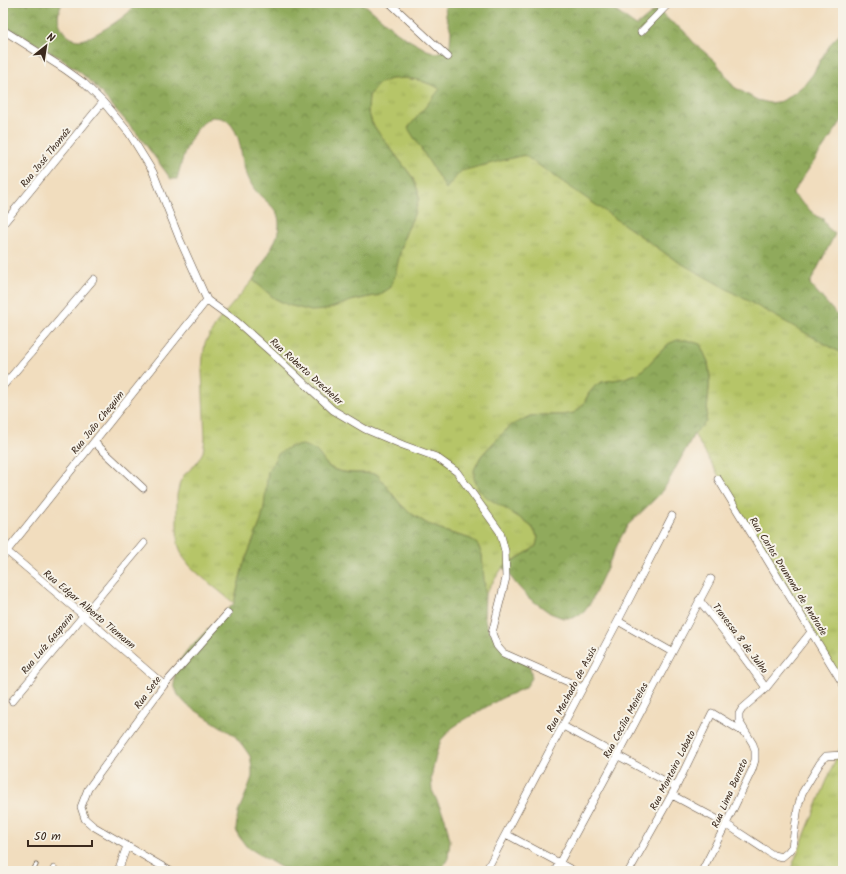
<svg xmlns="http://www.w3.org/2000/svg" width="846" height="874" viewBox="0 0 846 874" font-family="Kalam,sans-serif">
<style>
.grass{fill:url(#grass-tufts);stroke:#787843}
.forest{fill:url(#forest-crowns);stroke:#666a3d}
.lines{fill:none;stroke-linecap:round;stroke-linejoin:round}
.lane-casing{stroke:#564536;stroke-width:5}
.street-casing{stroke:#564536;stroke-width:8}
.lane{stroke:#fff;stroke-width:3.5}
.street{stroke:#fff;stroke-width:7}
.labels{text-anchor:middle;stroke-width:4;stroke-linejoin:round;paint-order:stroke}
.street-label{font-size:10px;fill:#3b2a1e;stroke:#f7f3e8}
</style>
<defs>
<pattern id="grass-tufts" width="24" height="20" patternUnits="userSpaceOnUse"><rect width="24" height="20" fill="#b6c568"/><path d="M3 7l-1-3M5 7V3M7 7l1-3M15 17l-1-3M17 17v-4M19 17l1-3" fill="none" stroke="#9da95a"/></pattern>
<pattern id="forest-crowns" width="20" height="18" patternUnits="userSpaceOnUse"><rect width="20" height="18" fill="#90aa5c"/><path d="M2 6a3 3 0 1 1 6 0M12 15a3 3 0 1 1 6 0" fill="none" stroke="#778b4b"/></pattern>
</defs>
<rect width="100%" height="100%" fill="#f7f3e8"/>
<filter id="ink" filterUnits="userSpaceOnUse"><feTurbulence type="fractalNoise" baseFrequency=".025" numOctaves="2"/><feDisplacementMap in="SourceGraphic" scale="8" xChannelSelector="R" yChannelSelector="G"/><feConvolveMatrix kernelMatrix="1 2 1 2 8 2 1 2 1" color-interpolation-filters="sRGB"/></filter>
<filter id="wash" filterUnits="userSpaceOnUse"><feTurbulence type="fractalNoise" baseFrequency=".012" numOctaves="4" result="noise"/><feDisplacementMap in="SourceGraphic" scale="16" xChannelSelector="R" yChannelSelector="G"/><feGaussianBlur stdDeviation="0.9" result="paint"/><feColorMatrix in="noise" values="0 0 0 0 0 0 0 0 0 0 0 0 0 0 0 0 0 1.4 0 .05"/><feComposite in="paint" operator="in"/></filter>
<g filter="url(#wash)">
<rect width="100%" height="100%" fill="#f1ddbe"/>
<path class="grass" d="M405,78L419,80L435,86L843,346V685L694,434L706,422L710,377L708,362L699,344L686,340L668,344L647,366L639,373L625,378L602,382L589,393L583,405L574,413L562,415H543L530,416L512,425L501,435L481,456L474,471L520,518L532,527L538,538L536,546L531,550L503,567L485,594L482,555L478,545L471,539L447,532L426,523L412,514L401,505L391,493L370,473C359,473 339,474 330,467C324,463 320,456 315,450L264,507L261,521L243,566L234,603L202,577L191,567L183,557L178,544L177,529V495L180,482L184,475L196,464L203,452L205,439L202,371L203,357L205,343L218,321L253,280L274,298L288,305L355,300L379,295L400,253L405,235L415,212L419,198L418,191L413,178L378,132L372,123L368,110L369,96L378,84L390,79Z
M843,741V871H790Z"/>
<path class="forest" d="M3,3H62C58,14 56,18 62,29C65,35 73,40 79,40C90,40 122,19 130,11C132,8 133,6 135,3H363L397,32L409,40L427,50L436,53L445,50L450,45L451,31L446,16L445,6L447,3H611L613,9L636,26L657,9L671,22L683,30L694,43L716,62L734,87L757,100L770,103L782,101L794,93L805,84L813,74L821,59L832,42L843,31V119L793,192V194L816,216L823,219L827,227L835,234L811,281L810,284L843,322V354L675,260L524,155L461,171L446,189L408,128L440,89L435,86L419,80L405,78L390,79L378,84L369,96L368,110L372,123L378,132L413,178L418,191L419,198L415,212L405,235L400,253L395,276L390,288L379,295L354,300L325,310L311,311L288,305L274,298L253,280C261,265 280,240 279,223C279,206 260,199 253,187C250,182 247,175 245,170C240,155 242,139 232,126C225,117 222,118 211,117C208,119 204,122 201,125C187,139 182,160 177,179H171L140,137L95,86L81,73L57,56L3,25Z
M677,340H686L700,344L708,362L710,377L706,422L694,434L667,484L658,496L628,525L621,537L591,602L584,612L573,618H563L550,613L529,598L517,585L503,567L531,550L536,546L538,537L532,527L520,518L488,498L479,490L474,479V470L481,456L501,435L512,425L530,416L543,415H562L574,413L583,405L589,393L595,386L602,382L625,378L639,373L647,366L668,344Z
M302,445C306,446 312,448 316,451C322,456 325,466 333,469C345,475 363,472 377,474L401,505L412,514L426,523L447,532L471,539L478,545L482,555L485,594L484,617L488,629L502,646L523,660L530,667L532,678L526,687L500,699L464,720L452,728L441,740L437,751L431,778L432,790L445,818L450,840L448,858L441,871H287L270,861L246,846L238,835L236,829L238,812L247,791L252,777V767L250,756L243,746L234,735L187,705L178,695L174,685L175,673L180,660L188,649L234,603L243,566L261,521L264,507L268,471L278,454L289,447Z"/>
</g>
<g filter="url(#ink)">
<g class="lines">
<defs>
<path id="lane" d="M33,871L36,865"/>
<path id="street" d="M390,3L448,57
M3,30L63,68L84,83L103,102L129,133L153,172L180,240L207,300L236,321L273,354L333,410L365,429L403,445L436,457L457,472L500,532L505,551L506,578L492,633L497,646L503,653L582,688
M641,32L669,3
M3,224L103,102
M3,386L94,279
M94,442L143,488
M718,479L843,684
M3,548L84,616L164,685
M3,556L207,300
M699,600L734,644L766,688
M618,621L672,652
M12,701L144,543
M563,726L676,787
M672,795L726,824L773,855L782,857L788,852L792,847L798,807L802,793L820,763L826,756L843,755
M506,834L574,871
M53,871L54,869
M118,871L127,846
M170,871L93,826L85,819L81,807L88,789L164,685L228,613
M486,871L618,621L672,516
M555,871L618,755L711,579
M629,871L676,787L712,713L745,733
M702,871L726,824L752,770L755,760V751L753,744L739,721V714L742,709L766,688L811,632"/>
</defs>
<use href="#lane" class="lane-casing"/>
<use href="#street" class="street-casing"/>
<use href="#lane" class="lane"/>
<use href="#street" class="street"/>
</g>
</g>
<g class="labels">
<g class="street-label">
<text transform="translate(45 157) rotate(-51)" y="4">Rua José Thomáz</text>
<text transform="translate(307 371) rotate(42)" y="4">Rua Roberto Drecheler</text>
<text transform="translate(97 422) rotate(-51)" y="4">Rua João Chequim</text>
<text transform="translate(789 576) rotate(58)" y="4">Rua Carlos Drumond de Andrade</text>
<text transform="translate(90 609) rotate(40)" y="4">Rua Edgar Alberto Tiemann</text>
<text transform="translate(741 638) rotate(53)" y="4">Travessa 8 de Julho</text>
<text transform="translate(47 643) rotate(-50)" y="4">Rua Luíz Gasparin</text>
<text transform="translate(571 689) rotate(-62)" y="4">Rua Machado de Assis</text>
<text transform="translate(147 692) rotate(-53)" y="4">Rua Sete</text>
<text transform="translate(625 720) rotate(-62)" y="4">Rua Cecília Meireles</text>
<text transform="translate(672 770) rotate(-63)" y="4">Rua Monteiro Lobato</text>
<text transform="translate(729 793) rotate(-66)" y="4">Rua Lima Barreto</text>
</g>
</g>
<rect width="846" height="874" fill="none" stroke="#f7f3e8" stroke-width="16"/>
<g transform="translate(46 46) rotate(30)" stroke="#f7f3e8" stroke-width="3" paint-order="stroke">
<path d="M0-3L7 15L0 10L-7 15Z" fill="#3b2a1e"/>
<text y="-6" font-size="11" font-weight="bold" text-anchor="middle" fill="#3b2a1e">N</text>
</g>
<path d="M28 840v6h64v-6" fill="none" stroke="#3b2a1e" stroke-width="2"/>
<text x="34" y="840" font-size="12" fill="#3b2a1e" stroke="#f7f3e8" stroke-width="3" paint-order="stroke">50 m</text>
</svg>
